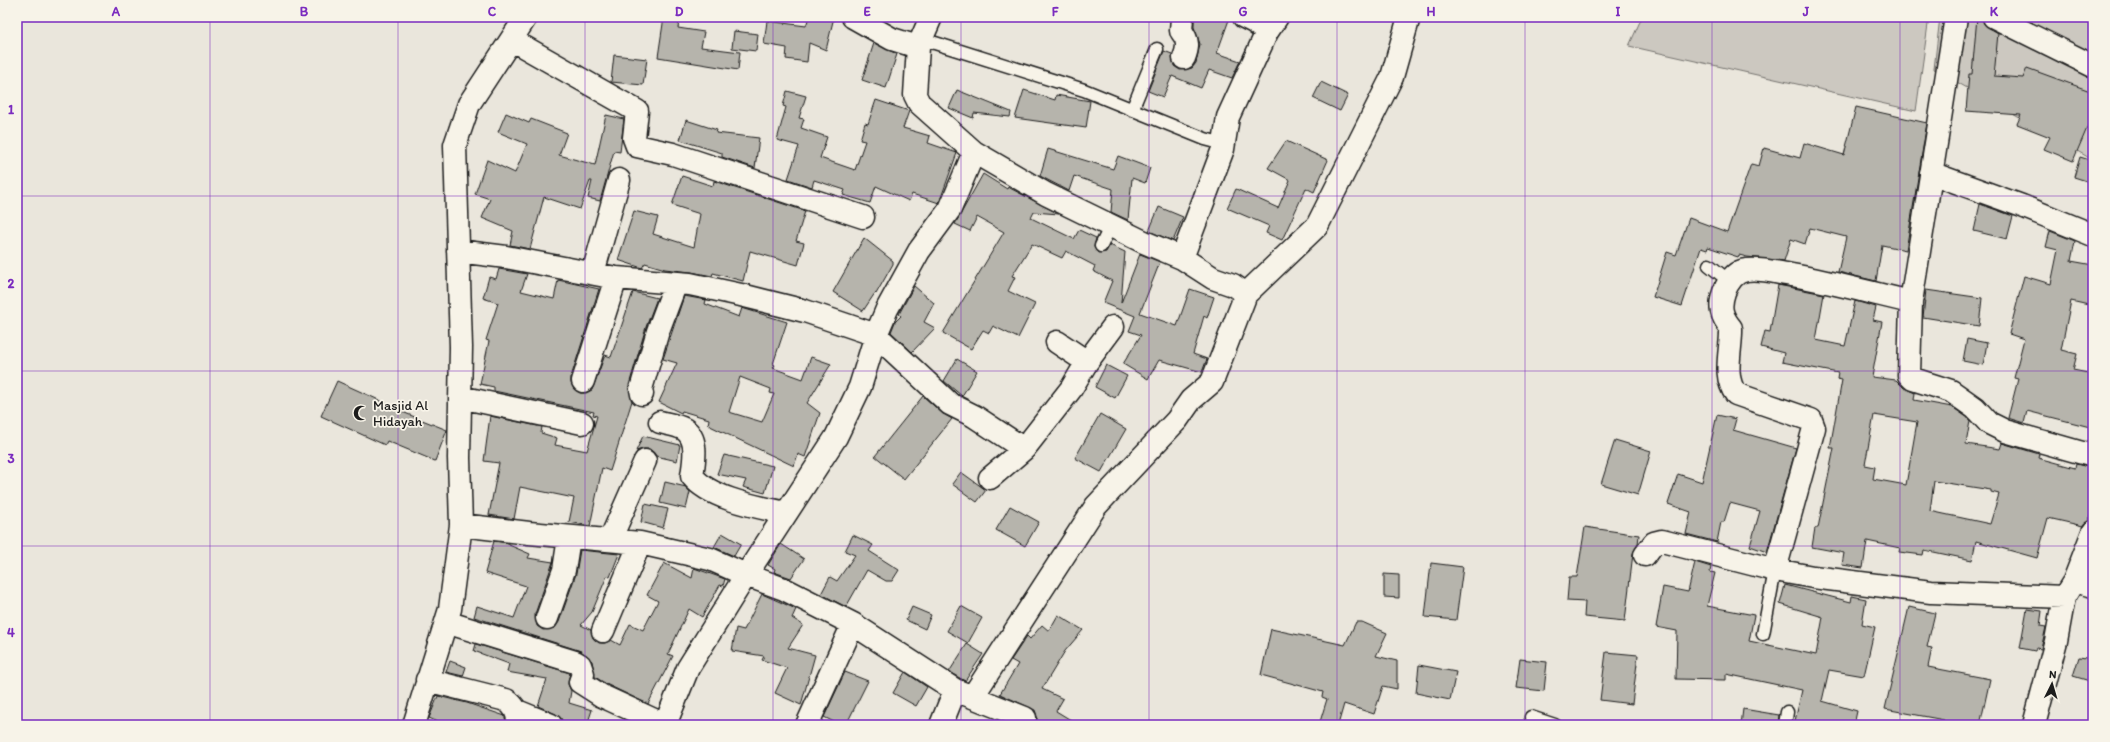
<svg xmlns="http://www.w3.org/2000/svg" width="2110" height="742" viewBox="0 0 2110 742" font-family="Itim,sans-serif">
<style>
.green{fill:#ccc8c0;stroke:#74726e}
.building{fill:#b6b4ac;stroke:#1c1c1c;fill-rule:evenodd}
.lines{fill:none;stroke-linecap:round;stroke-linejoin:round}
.lane-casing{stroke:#1c1c1c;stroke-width:15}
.street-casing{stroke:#1c1c1c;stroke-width:25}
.lane{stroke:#f7f3e8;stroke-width:12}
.street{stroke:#f7f3e8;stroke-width:22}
.grid{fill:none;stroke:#7b2cbf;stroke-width:1;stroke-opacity:0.55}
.labels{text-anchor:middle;stroke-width:3.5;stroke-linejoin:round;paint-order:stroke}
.poi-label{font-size:14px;fill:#1c1c1c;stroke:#f7f3e8;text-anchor:start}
.neatline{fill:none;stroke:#7b2cbf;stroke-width:1.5}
.grid-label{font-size:13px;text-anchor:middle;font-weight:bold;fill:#7b2cbf}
</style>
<rect width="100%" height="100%" fill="#eae6dc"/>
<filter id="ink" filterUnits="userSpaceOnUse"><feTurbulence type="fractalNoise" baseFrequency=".025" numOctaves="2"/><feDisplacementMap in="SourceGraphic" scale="8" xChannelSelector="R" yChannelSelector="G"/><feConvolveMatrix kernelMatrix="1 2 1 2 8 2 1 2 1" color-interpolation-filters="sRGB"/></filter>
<g filter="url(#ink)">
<path class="green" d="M1642,17H1929L1916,111L1629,46Z
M1940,17H2093V160L1934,69Z"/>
<path class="building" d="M664,17H680L678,28L704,32L701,47L740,52L738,70L658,57Z
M809,17H834L826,50L809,43L807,62L786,59L787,48L764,44L767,21L806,26Z
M1194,17H1230L1217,53L1240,61L1232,78L1209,70L1201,88L1172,76L1163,97L1148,91L1164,51L1172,54L1174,66L1180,70L1192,68L1196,63L1200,44L1194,27Z
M1977,17H1982L1984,24L1998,33L1994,76L2023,78L2027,68L2093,92V114L2073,161L2044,149L2050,137L2017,124L2021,115L1966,111L1969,74H1972Z
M734,31L758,34L756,51L732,48Z
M874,43L897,54L886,88L862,80Z
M614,55L647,59L643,85L611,82Z
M1321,82L1348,95L1340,111L1313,98Z
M957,90L1011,112L1010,117L974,113L973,118L949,108Z
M1024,90L1055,100L1056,95L1090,101L1086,128L1015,118Z
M787,91L806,96L799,118L804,119L801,128L827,137L820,158L855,170L865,141L860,140L865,123L868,124L876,100L909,111L903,128L930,136L928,143L957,153L939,203L912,194L909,201L876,186L870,203L843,195L845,190L814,180L812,187L788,179L799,146L777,140L786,107L783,106Z
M1856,107L1927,123L1906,250L1882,245L1876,281L1838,272L1846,237L1810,228L1805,244L1791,239L1784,261L1747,257L1739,255L1738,257L1708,247L1707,250L1701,248L1682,306L1653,297L1667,252L1676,255L1689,218L1727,232L1751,164L1759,166L1764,148L1800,158L1804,143L1844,155Z
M506,113L529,123L531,119L567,133L559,155L595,165L606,115L624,119L620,152L614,151L600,201L588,198L592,181H590L580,209L544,197L530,249L510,245L513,231L482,218L490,199L475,194L487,160L515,173L527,144L498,132Z
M686,120L717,130L716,133L759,138L755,168L722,157V153L680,140Z
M1286,141L1328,160L1314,192L1306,188L1282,240L1266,233L1269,226L1227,208L1236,189L1278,208L1290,180L1268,168Z
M1048,149L1113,169L1118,156L1150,168L1145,183L1132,178L1128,220L1111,212L1113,189L1074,176L1069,191L1040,176Z
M2080,157L2093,161V183L2074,177Z
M983,174L1007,189L1008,187L1059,214L1034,212L1031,218L1074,239L1079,230L1096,238L1094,247L1098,253L1106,252L1110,245L1125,252L1121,303L1140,254L1160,262L1140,313L1177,326L1190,289L1214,297L1207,318L1204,316L1193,354L1207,359L1202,372L1159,360L1148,379L1123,364L1141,335L1129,331L1135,316L1103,303L1112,281L1093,271L1095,266L1066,251L1062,258L1032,244L1012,276L1015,277L1008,291L1035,304L1018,338L993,326L989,333L983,330L971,349L943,333L1004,232L977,217L970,231L955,224Z
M682,176L713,186L714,181L805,211L796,241L804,243L798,265L750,251L743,281L713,273L712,276L691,272L665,269L645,263L642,268L618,260L634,211L658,217L653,234L694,247L700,214L672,205Z
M1980,204L2013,216L2007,239L1974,231Z
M1159,207L1183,217L1173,241L1149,231Z
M2050,231L2075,241L2071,261L2093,265V306L2071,301L2061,350L2077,354L2073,370L2093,374V415L2090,427L2027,411L2024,423L2008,418L2018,379L2014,378L2024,339L2009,334L2024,276L2051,284L2058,250L2046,247Z
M864,238L893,261V264L876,294L875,293L863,311L833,292Z
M499,269L527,274L521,291L554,299L558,280L599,289L571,377V383L574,389L580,393H586L592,390L605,355L611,357L633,292L657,298L646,327L629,385L632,401L610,471L602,468L590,526L569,522L574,498L520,487L514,519L489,515L499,463L484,461L490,416L542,427L541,433L557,438L555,445L587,451L597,416L593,415L594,412L494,391V387L480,384L489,341L486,340L498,303L483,298L489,277L496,279Z
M1778,285L1824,294L1816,340L1845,346L1855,301L1876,307L1873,320L1882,322L1872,377L1896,380L1904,388L1915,393L1914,400L1952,407L1967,417L1970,421L1966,444L2000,449L2002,443L2039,454L2038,458L2075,468L2076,464L2093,468V507L2089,520L2083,526L2048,518L2037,558L1976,541L1972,560L1924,550L1923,555L1899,552L1900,548L1867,541L1863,568L1842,565L1844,553L1812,547L1815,528H1818L1834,448H1830L1842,380L1837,379L1838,373L1782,362L1784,353L1761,347L1765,331L1770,332ZM1874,415L1917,422L1906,485L1873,479L1875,467L1865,465ZM1934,481L1991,490V492L1999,494L1990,524L1930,511Z
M914,286L934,303L924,322L935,328L912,352L891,332L895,322L901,316L899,314Z
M1926,290L1982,298L1979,326L1923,317Z
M684,296L706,300L705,304L739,317L742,308L787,322L773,364L775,365L773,368L803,379L811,357L831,364L807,403L820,413L805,457L798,454L794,466L708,425L709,419L682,411L681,413L659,402L677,363L663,359ZM740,377L771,389L770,393L774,394L762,422L729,412Z
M1967,339L1987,343L1983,365L1963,361Z
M957,359L977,371L962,396L944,381Z
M1106,365L1127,376L1115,398L1095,387Z
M337,381L401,410L400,411L447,430L435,461L387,441L385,445L321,416Z
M923,396L942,413L952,419L904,479L875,456Z
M1100,414L1126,429L1101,472L1075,458Z
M1717,415L1736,419L1733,430L1796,448L1767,552L1750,546L1760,511L1730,503L1724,522H1721L1717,542L1686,534L1691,512L1668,504L1678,474L1702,482Z
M643,436L680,445L677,461L656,456L650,449H643L636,451Z
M1615,440L1651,451L1638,495L1601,484Z
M724,455L773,466L765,493L743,487L746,480L717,474Z
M961,472L986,490L977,502L952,484Z
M665,482L686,487L690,492L686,509L660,503Z
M645,504L668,509L663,528L641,522Z
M1010,506L1039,522L1025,546L996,530Z
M1585,527L1639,535L1638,544L1633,553L1625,621L1584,617L1585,602L1567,601L1569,577H1577Z
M722,533L741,544L734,556L714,547Z
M853,535L873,545L869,551L899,570L892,581H886L867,570L846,607L821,594L830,577L837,581L855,555L845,551Z
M494,541L509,543V545L530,554L528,558L553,562L535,614L537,626L543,630L555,628L559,622L576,574L580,550L619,554L610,577L607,576L592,612L581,625L591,630L593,638L599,643H605L611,640L620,645L630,624L643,630L658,601L647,595L664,563L692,578L694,568L725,579L723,586L720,585L702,617L689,609L668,654L673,656L648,704L608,685L595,677L592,661L581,651L474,617L477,606L514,618L526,586L485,573Z
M781,544L804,559L791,578L774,572L775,569L768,565Z
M1695,562L1711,567L1710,572L1715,573L1707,606L1754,615L1749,641L1816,655L1823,617L1780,604L1785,585L1851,602L1852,596L1866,599L1862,624L1875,627L1864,676L1829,670L1822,701L1857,711L1854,725H1813L1795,721L1802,690L1726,674V680L1676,679L1677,631L1656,627L1663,587L1688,592Z
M1431,563L1463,567L1456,620L1425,617Z
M1384,574L1399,575V598L1384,597Z
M762,594L796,609L792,618L803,625L788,648L815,655L801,705L775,693L787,668L762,660L764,656L732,651L736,628L744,630Z
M961,606L982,618L968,643L947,631Z
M912,607L931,615L925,629L906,620Z
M1909,607L1935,613L1927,647L1932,648L1928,667L1990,679L1980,725H1943L1944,720L1885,709Z
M2027,609L2042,611L2040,626L2046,627L2041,649L2036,648L2035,651L2020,648Z
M1058,615L1083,630L1065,651L1042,689L1063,699L1056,711L1079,725H1035L1037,717L1035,710L1000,694L1018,664L1011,660L1027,636L1030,639L1042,625L1049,631Z
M1356,622H1362L1387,633L1376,656L1397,661V689L1383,686L1374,714L1344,704L1338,725H1319L1327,699L1322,697L1323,692L1261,675L1271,629L1345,645Z
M476,644L570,673L568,684L571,691L569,703L592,710L587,725H571L563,723L556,714L538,706L547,679L507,672L509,664L474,651Z
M967,644L983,654L965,681L949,672Z
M1606,652L1638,655L1632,704L1600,700Z
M2079,657L2093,659V682L2073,676Z
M1520,659L1547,662L1544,691L1516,688Z
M450,661L466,667L463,676L446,672Z
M1419,665L1456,672L1450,700L1416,693Z
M845,672L868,681L846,725H840L824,717Z
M905,672L927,687L916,706L893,693Z
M438,696L467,703L505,716L506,725H445L429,718Z
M1743,709L1779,715L1778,725H1741Z"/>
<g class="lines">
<defs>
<path id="lane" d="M920,41L935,43L1084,90L1205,139L1224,144
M1132,110L1157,49
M1101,246L1111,225
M1709,265L1729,281
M1763,634L1775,570
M1531,717L1555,725
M1785,725L1787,712"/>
<path id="street" d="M853,17L892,39L918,47
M931,17L918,47L915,95L919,103L974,152L1046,194L1144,242L1182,258L1213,278L1233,285L1246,294L1212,382L1191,400L1177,420L1096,506L973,696
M1182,17L1181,31C1189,40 1188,48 1184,58
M1244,17L1254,22L1267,32
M1956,17L1911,302L1909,375L1913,379L1951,391L1975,408L1989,423L2005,431L2093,456
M1994,17L2093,66
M512,40L637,111L634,138L637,146L673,154L863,217
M1931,173L2022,206L2093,235
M458,251L506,257L616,278L690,284L741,295L805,311L876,335L887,309L919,251L950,209L974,152
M1182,258L1223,149L1228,117L1267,32L1277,17
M593,273L619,180
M1246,294L1317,226L1392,77L1409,17
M1911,302C1871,293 1832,282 1792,275C1778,273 1761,268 1747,270C1735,271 1728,282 1724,292C1719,307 1721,316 1731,328C1732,349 1722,376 1736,394L1811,420L1814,428L1775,570L1813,577L1931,592L2064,597
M1087,362L1113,327
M583,381L616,278
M642,394L641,389L658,331L676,283
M460,397L582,423
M660,422C667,424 677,425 684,429C699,439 694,461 692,476C710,499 758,507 786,513
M990,478L1024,449
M461,525L529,533L640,543L710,559L746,575L688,668L665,725
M610,540L645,461
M1645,555L1654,543L1662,541L1775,570
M2074,581L2093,586
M547,618L564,570L569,538
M446,622L575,662L580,665L583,674L580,682L602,696L665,725
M603,631L640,543
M427,680L506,700C515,706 519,714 518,725
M517,711L551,725
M1025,718L955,690L853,624L784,589L746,575L836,437L860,387L876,335L950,404L974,416L1024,449L1071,389L1087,362L1057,342
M414,725L450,609L461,525L459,458L461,347L455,145L469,104L526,17
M807,725L853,624
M941,725L955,690
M2034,725L2056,641L2064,597L2074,581L2093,532"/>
</defs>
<use href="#lane" class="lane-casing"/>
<use href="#street" class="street-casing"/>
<use href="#lane" class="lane"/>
<use href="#street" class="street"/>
</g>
</g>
<path class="grid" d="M210,17V725M398,17V725M585,17V725M773,17V725M961,17V725M1149,17V725M1337,17V725M1525,17V725M1712,17V725M1900,17V725M17,196H2093M17,371H2093M17,546H2093"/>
<defs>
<symbol id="mosque-bare" viewBox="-9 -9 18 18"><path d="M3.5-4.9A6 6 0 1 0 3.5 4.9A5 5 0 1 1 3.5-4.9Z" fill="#1c1c1c" stroke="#f7f3e8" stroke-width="2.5" paint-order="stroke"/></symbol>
</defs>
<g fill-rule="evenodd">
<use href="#mosque-bare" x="350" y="402" width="22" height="22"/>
</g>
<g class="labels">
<g class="poi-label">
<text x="373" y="410">Masjid Al<tspan x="373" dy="16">Hidayah</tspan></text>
</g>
</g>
<rect width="2110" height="742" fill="none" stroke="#f7f3e8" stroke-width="44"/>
<g transform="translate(2052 684) rotate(5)" stroke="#f7f3e8" stroke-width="3" paint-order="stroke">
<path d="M0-3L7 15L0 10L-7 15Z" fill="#1c1c1c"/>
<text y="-6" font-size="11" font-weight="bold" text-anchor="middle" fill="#1c1c1c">N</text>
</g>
<rect x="22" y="22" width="2066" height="698" class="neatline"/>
<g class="grid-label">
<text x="116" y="16">A</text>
<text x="304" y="16">B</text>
<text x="492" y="16">C</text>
<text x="679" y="16">D</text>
<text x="867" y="16">E</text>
<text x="1055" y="16">F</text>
<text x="1243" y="16">G</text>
<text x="1431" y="16">H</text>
<text x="1618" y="16">I</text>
<text x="1806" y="16">J</text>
<text x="1994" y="16">K</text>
<text x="11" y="114">1</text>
<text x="11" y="288">2</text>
<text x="11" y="463">3</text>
<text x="11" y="637">4</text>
</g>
</svg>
